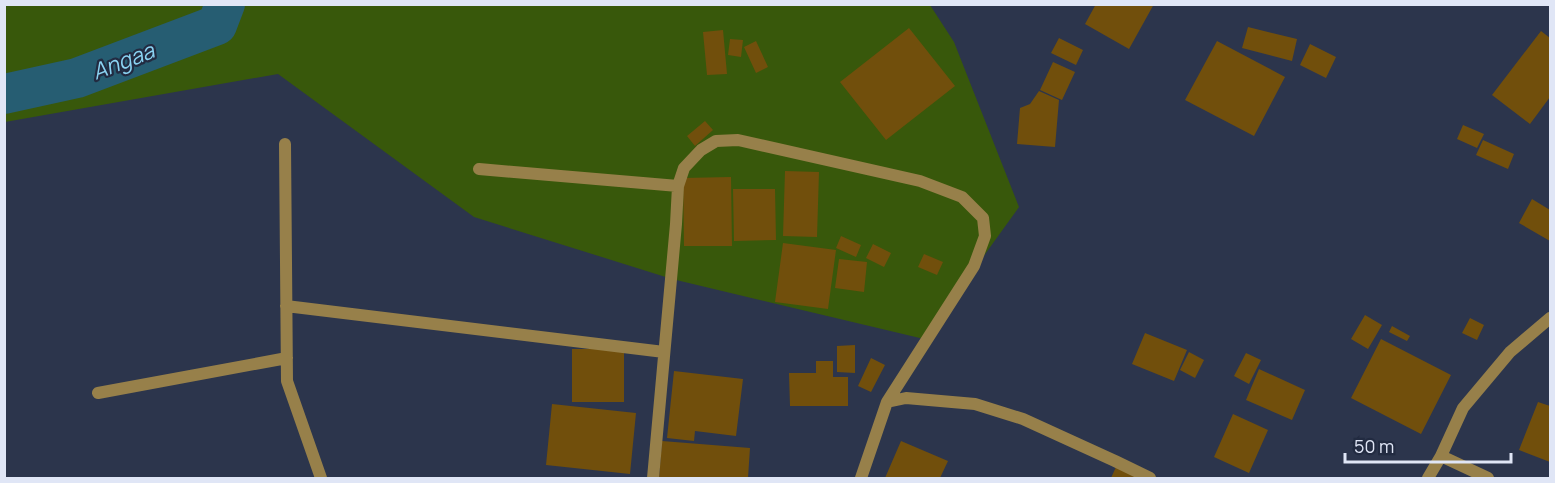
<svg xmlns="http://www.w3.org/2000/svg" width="1555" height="483" viewBox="0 0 1555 483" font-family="Manrope,sans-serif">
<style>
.green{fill:#38580b}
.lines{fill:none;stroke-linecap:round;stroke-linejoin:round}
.river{stroke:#265d72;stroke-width:40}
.building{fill:#714f0c}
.minor{stroke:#97804a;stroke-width:12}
.labels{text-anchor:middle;stroke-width:4.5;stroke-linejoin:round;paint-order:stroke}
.water-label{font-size:22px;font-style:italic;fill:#8ad3f2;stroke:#222b41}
</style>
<rect width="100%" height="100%" fill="#2c354c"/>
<path class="green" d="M4,5H930L954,42L1019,207L924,339L672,279L474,217L278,74L5,122Z"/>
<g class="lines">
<path class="river" d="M4,94L77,78L217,25L225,4"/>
</g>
<path class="building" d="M1096,4H1154L1129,49L1085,24Z
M1248,27L1297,39L1292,61L1242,48Z
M909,28L955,86L886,140L840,82Z
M723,30L727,74L707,75L703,32Z
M1541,31L1550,38V97L1530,124L1492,95Z
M1059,38L1083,50L1076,65L1051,53Z
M730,39L743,40L741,57L728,55Z
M756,41L768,67L756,73L744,47Z
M1217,41L1285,77L1254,136L1185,100Z
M1310,44L1336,57L1326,78L1300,65Z
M1053,62L1075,72L1062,100L1040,90Z
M1039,91L1059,100L1055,147L1017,144L1020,108L1030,104Z
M705,121L713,130L695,146L687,136Z
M1463,125L1484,134L1477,148L1457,139Z
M1483,140L1514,154L1508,169L1476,155Z
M785,171L819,172L817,237L783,236Z
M731,177L732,246H684L683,178Z
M733,189H775L776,240L734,241Z
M1532,199L1550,210V241L1519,223Z
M841,236L861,245L856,257L836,248Z
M783,243L836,250L828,309L775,302Z
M873,244L891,253L884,267L866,258Z
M924,254L943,262L937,275L918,267Z
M839,259L867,262L864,292L835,288Z
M1365,315L1382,325L1368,349L1351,339Z
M1470,318L1484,325L1477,340L1462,333Z
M1392,326L1410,336L1407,341L1389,332Z
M1145,333L1187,350L1174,381L1132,364Z
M1381,339L1451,375L1421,434L1351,398Z
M855,345V373L837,372V346Z
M572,349H624V402H572Z
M1189,352L1204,360L1195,378L1180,370Z
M1246,353L1261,360L1249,384L1234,376Z
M871,358L885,365L871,392L858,386Z
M816,361H833V377H848V406H790L789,373H816Z
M1259,369L1305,390L1292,420L1246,400Z
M674,371L743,379L736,436L695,431L694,441L667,438Z
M1538,402L1550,406V462L1519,450Z
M552,404L636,413L630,474L546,465Z
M1233,414L1268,430L1249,473L1214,457Z
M662,441L750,448L748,478H659Z
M901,441L948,461L940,478H885Z
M1116,467L1141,478H1111Z"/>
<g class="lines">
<path class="minor" d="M285,144L287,381L321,478
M479,169L678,186
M286,306L664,352
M98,393L287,358
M1441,456L1488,478
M653,478L676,224L678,186L684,168L701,150L716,141L738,140L920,181L962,197L983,218L985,236L974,266L887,402
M861,478L887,402L906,398L975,404L1023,419L1115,461L1150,478
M1428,478L1441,456L1463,408L1510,352L1550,318"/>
</g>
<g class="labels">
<g class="water-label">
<text transform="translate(123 61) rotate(-21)" y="8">Angaa</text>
</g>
</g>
<rect width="1555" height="483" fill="none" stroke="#e0e6f6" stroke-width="12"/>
<path d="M1345 453v9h166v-9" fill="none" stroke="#e0e6f6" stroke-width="3"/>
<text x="1354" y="453" font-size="18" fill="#e0e6f6" stroke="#222b41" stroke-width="4.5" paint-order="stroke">50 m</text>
</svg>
